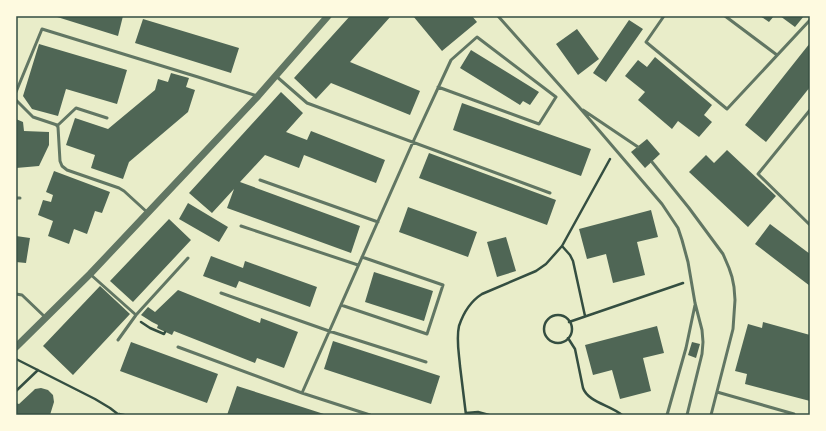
<svg xmlns="http://www.w3.org/2000/svg" width="826" height="431" viewBox="0 0 826 431" font-family="'Sofia Sans Condensed',sans-serif">
<style>
.building{fill:#4f6655}
.lines{fill:none;stroke-linecap:round;stroke-linejoin:round}
.path{stroke:#344e41;stroke-width:2.5}
.service{stroke:#617663;stroke-width:3}
.tertiary{stroke:#617663;stroke-width:7}
.neatline{fill:none;stroke:#344e41;stroke-width:1.5}
</style>
<rect width="100%" height="100%" fill="#e9edc9"/>
<path class="building" d="M54,16H123L118,36Z
M350,16H391L350,62L420,91L410,115L331,83L316,99L294,78Z
M413,16H472L477,22L442,51Z
M760,16H774L769,22Z
M780,16H804L795,27Z
M143,19L239,48L231,73L135,43Z
M629,20L643,29L606,82L593,73Z
M577,29L599,59L578,75L556,44Z
M810,43V87L766,142L745,125Z
M39,44L127,70L117,104L66,89L58,116L32,109L23,96Z
M471,50L539,92L530,105L523,101L520,105L460,68Z
M655,57L712,105L704,115L712,122L699,137L678,121L672,129L638,100L645,92L625,76L638,60L647,67Z
M171,73L189,78L186,87L195,90L188,112L129,162L123,179L91,168L95,155L66,145L75,118L108,129L155,90L158,79L168,82Z
M281,92L303,113L286,132L307,140L311,131L385,160L376,183L304,155L299,168L265,155L240,182L360,226L351,253L227,208L234,189L212,213L189,193Z
M462,103L591,149L581,176L453,130Z
M16,119L23,122L24,131L49,132V145L39,166L16,168Z
M647,139L660,154L645,168L631,152Z
M727,150L776,196L748,227L689,172L706,155L714,163Z
M429,153L556,200L547,225L419,178Z
M54,171L110,192L102,213L95,211L87,234L74,229L69,244L48,236L53,221L38,215L43,200L51,202L53,195L46,192Z
M188,203L228,227L219,242L179,219Z
M408,207L477,232L468,257L399,232Z
M651,210L658,237L637,242L645,275L613,283L606,254L587,259L579,229Z
M169,219L191,240L133,302L110,281Z
M770,224L810,254V286L755,244Z
M16,236L30,238L26,263L16,262Z
M506,237L516,271L497,277L487,242Z
M211,256L243,268L245,261L317,287L310,307L239,281L236,288L203,276Z
M374,272L433,291L424,321L365,302Z
M100,286L130,314L73,375L43,346Z
M178,290L260,323L261,318L298,332L284,368L257,358L255,363L174,331L172,335L157,328L158,325L152,322L141,315L148,307L155,312Z
M763,322L810,335V401L745,384L747,374L735,371L748,324L762,328Z
M657,326L664,353L643,358L651,391L620,399L612,370L593,375L585,345Z
M333,341L440,376L431,404L324,369Z
M131,342L218,374L207,403L120,371Z
M692,342L700,344L696,358L688,355Z
M237,386L327,415H227Z
M41,388L48,390L53,395L54,402L50,415H16V403L19,404L33,391L35,389Z"/>
<g class="lines">
<path class="path" d="M562,246L570,255L573,261L585,316
M544 329a14 14 0 1 1 28 0a14 14 0 1 1-28 0Z
M141,322L150,328L164,334L165,332
M569,322L683,283
M568,338L575,349L583,388C588,402 610,405 622,415
M16,359L95,399L110,408L119,415
M16,391L38,370
M466,413L478,412L489,415
M119,414L124,415
M466,415C464,399 462,382 460,366C459,353 456,339 459,326C463,314 471,301 482,294L536,271L546,264L562,246L610,159"/>
<path class="service" d="M498,16L579,107L662,204L678,228L682,240L688,262L695,303L702,330L703,342L702,354L687,415
M664,16L646,42L727,109L810,20
M725,16L777,55
M276,76L307,103L550,193
M16,92L42,29L198,77L257,96
M16,100L33,117L57,125L58,127L60,161L62,166L67,170L119,188L124,191L148,213
M583,110L638,147
M810,110L758,174L810,225
M57,126L76,108L107,118
M652,162L689,208L723,254L729,268L732,277L734,287L735,300L733,329L711,415
M260,180L378,222
M16,198H20
M241,226L358,265
M90,274L136,315
M221,293L329,331L426,362
M16,294L22,295L45,317
M341,305L427,334L443,285L362,257
M118,340L136,315L188,258
M178,347L302,393L370,415
M717,392L794,414
M302,393L413,142L451,60L477,37L556,97L539,124L438,87
M667,415L686,348L695,305"/>
<path class="tertiary" d="M16,347L90,274L258,96L328,16"/>
</g>
<rect width="826" height="431" fill="none" stroke="#fefae0" stroke-width="34"/>
<rect x="17" y="17" width="792" height="397" class="neatline"/>
</svg>
